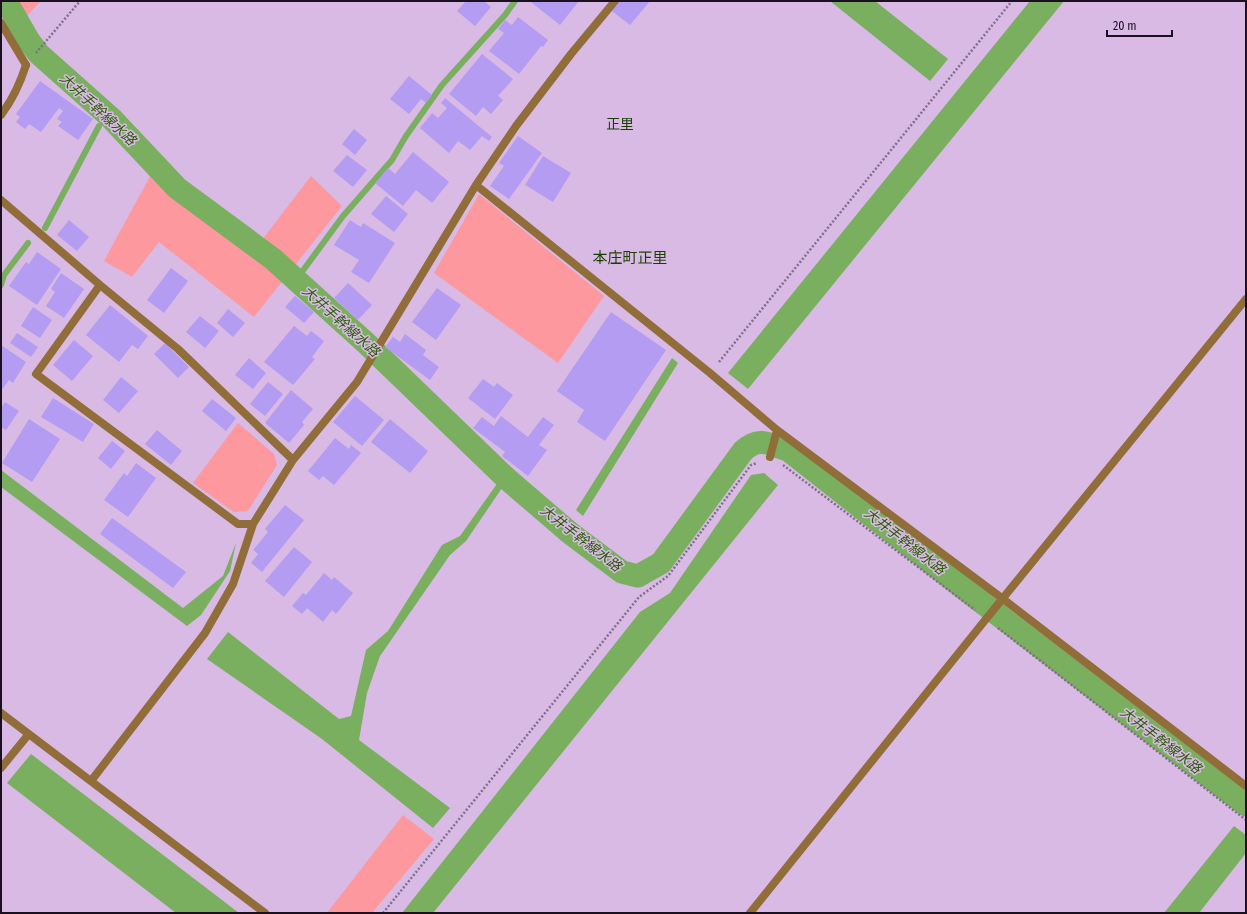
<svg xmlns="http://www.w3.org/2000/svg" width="1247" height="914" viewBox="0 0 1247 914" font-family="'Fira Sans Condensed','Noto Sans JP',sans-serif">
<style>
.green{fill:#fd989e}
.water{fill:#79af5f}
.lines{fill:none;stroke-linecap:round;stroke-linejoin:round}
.stream{stroke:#79af5f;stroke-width:6}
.canal{stroke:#79af5f;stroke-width:23}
.building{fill:#b49cf2}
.path{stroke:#836d8b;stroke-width:2.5;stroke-dasharray:2 2;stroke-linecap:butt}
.minor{stroke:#906d39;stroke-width:8}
.tertiary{stroke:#906d39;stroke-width:8}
.labels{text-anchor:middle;stroke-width:3;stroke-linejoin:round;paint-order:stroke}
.water-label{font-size:14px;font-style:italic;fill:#2b5c06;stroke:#d8bae4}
.neighbourhood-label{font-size:14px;fill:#193f00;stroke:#d8bae4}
.quarter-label{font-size:15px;fill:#193f00;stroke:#d8bae4}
</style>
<rect width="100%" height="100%" fill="#d8bae4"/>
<path class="green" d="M11,1H41L22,21Z
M153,171L173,192L252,253L311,176L342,206L254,317L159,242L132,277L104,261Z
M479,194L604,296L558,363L434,273Z
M238,423L274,454L277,465L248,511L234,512L193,483Z
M403,815L434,839L372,913H327Z"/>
<path class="water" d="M830,1H875L948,59L930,81Z
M1030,1H1064L748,389L728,373Z
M672,358L678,363L583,516L576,510Z
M1,470L183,608L223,576L236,543L230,571L201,615L187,626L1,487Z
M764,473L778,485L433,913H402L640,612L670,593L751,475Z
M499,481L504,485L466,541L450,555L380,656L367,693L359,740L450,808L433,828L322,739L207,659L228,632L339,719L351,716L366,650L388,631L442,545L460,536Z
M31,754L239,913H176L7,783Z
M1234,826L1246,835V853L1199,913H1164Z"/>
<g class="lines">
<path class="stream" d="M45,228L99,126
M296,280L343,216L392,160L406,136L442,85L505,15L515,1
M1,285L4,275L28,243"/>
<path class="canal" d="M6,1L29,41L39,54L111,118L177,188L273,259L366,343L506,478L570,533L622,572L638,576L661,563L743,451C759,436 769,444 788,450L967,591L1246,805"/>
</g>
<path class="building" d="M466,1H484L491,7L475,26L457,11Z
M533,1H579L560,25L532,3Z
M620,1H650L630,25L612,11Z
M518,17L548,40L543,47L541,46L519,74L489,51L504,33L498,29L505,20L512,25Z
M482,54L513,79L498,96L503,100L491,114L483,107L476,116L449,94Z
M409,76L432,95L426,103L421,99L409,114L390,99Z
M40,81L93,119L78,140L58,126L62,122L57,119L63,111L59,108L41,132L29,124L25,129L16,122L20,117L16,114Z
M445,98L492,137L489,141L482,136L470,150L458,141L449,153L420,128L432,113L438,118L447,108L441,103Z
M354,129L367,140L355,155L342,144Z
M518,136L542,153L509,199L490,186L504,166L499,163Z
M413,152L449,182L432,203L416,190L403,206L375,183L388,168L395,174Z
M347,155L367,170L353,187L333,171Z
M543,156L571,173L553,202L525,185Z
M386,196L408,214L394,232L371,214Z
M69,220L89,237L77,251L57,235Z
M350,220L361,227L363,223L395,243L369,283L351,272L359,260L334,245Z
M37,252L61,269L37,305L9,286L26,262L29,264Z
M171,268L188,281L164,313L147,300Z
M61,273L84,289L64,318L46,306L55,292L51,289Z
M348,283L372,305L358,320L334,298Z
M437,288L461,305L436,340L412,322Z
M295,296L314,312L304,323L285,307Z
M110,305L148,336L138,349L132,345L119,362L86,335Z
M33,307L52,320L40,338L21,326Z
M228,309L245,323L233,337L217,323Z
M611,312L666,350L605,441L577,422L584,410L557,391Z
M200,316L219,331L205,348L186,332Z
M294,326L307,336L311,331L324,341L312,357L315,359L293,385L264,362Z
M17,333L38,347L31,357L10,343Z
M405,334L426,350L423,355L439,367L430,380L385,347L393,337L400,342Z
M74,340L93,356L72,381L53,365Z
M165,343L189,367L178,378L154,354Z
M1,345L26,362L13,383L9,380L1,391Z
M249,358L266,373L253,389L235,375Z
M121,377L138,391L119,413L103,400Z
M483,379L494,387L497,383L513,395L495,419L468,398Z
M268,382L283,394L265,416L250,404Z
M291,390L313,409L302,422L304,425L289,443L265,423Z
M355,396L384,420L362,446L333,422Z
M53,398L94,424L83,442L41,417Z
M212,399L236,418L226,431L202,411Z
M5,402L19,411L6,430L1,427V408Z
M501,416L528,437L543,417L554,425L539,445L547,450L528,476L502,456L505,452L473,428L482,417L494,426Z
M29,419L60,439L32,482L2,463Z
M390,419L428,451L410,473L371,442Z
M157,430L182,451L171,465L145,444Z
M335,438L349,449L351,445L361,453L334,485L323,476L319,480L308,471Z
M112,441L125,451L111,469L98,458Z
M136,463L156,478L128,517L104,500L124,473L127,476Z
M285,505L304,520L262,572L251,563L258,554L253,550L268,532L265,529Z
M112,518L186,572L173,588L100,534Z
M294,547L312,562L284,597L265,581Z
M324,573L332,580L334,577L353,593L336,614L332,610L323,622L307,608L302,614L292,606L303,593L306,595Z"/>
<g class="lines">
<path class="path" d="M36,53L80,1
M719,362L1012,1
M783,465L975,610
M998,628L1246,820
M383,913L639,597L668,576L751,465L757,463"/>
<path class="minor" d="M1,115C13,99 20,84 26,65
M476,185L710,373L777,430L1003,599L1246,786
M1,200L100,285L178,349L293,460
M100,285L36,374L238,524H253
M770,457L777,430
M1,713L265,913
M1,768L28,735
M91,781L205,633L233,584L253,524L293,460L357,382L476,185L516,126L571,54L615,1
M750,913L986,619L1246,299"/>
<path class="tertiary" d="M1,23L26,65"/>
</g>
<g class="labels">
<g class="water-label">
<text transform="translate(98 109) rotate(43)" y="5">大井手幹線水路</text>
<text transform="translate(341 321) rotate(42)" y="5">大井手幹線水路</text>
<text transform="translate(581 538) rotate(38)" y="5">大井手幹線水路</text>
<text transform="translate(905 541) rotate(38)" y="5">大井手幹線水路</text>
<text transform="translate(1161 740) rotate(38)" y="5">大井手幹線水路</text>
</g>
<g class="neighbourhood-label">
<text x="620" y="129">正里</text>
</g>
<g class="quarter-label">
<text x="630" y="263">本庄町正里</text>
</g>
</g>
<rect width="1247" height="914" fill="none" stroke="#1b101f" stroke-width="4"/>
<path d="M1107 30v6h65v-6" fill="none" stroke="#1b101f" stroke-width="2"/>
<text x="1113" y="30" font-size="12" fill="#1b101f" stroke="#d8bae4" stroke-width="3" paint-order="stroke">20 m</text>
</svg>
